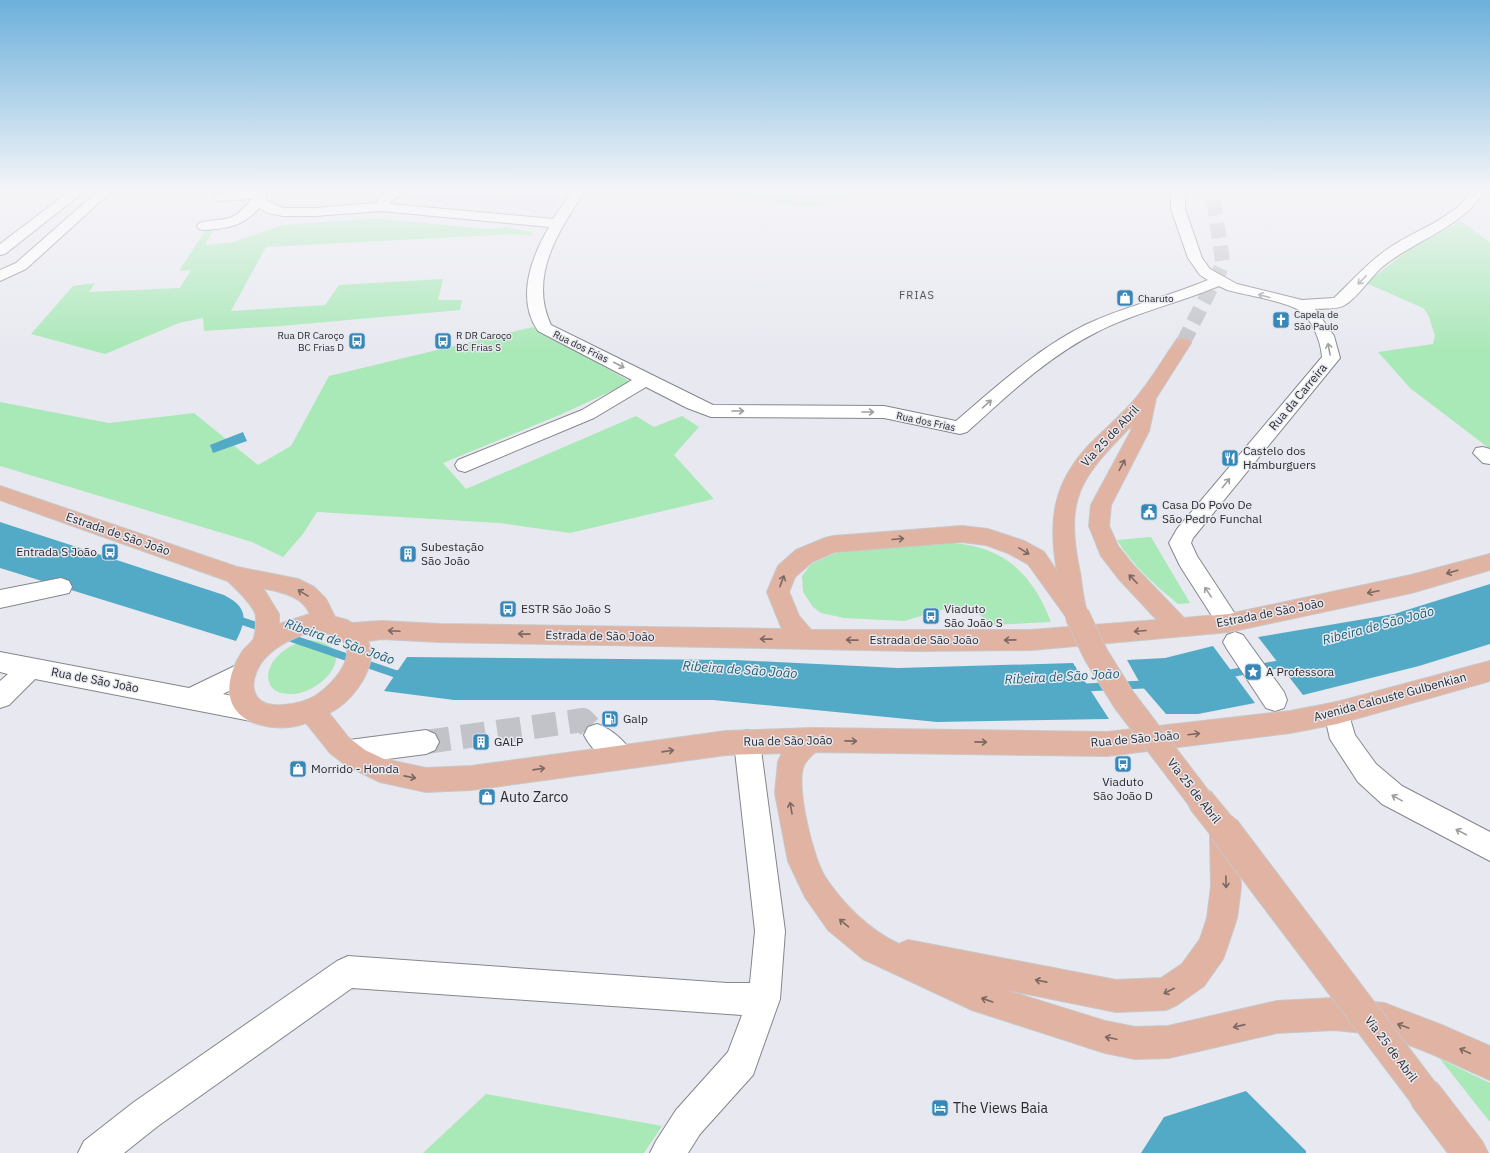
<svg xmlns="http://www.w3.org/2000/svg" width="1490" height="1153" viewBox="0 0 1490 1153" font-family="'IBM Plex Sans',sans-serif">
<style>
.built{fill:#dadcea}
.green{fill:#a9e8b7}
.water{fill:#53aac7}
.lines{fill:none;stroke-linecap:round;stroke-linejoin:round}
.stream{fill:#53aac7;fill-rule:evenodd}
.minor-tunnel{stroke:#c2c3c9;stroke-width:24;stroke-dasharray:24 12;stroke-linecap:butt}
.major-tunnel{stroke:#c2c3c9;stroke-width:15;stroke-dasharray:15 8;stroke-linecap:butt}
.minor-casing{stroke:#85868d;stroke-width:2}
.major-casing{stroke:#c8c8c8;stroke-width:2}
.minor{fill:#fff;fill-rule:evenodd}
.major{fill:#e0b3a3;fill-rule:evenodd}
.major-bridge-far1-casing{stroke:#c8c8c8;stroke-width:26;stroke-linecap:butt}
.major-bridge-casing{stroke:#c8c8c8;stroke-width:33;stroke-linecap:butt}
.major-bridge-far1{stroke:#e0b3a3;stroke-width:24}
.major-bridge{stroke:#e0b3a3;stroke-width:31}
.oneway{stroke:#9f9fa0}
.oneway2{stroke:#7c6862}
.labels{text-anchor:middle;stroke-width:3;stroke-linejoin:round;paint-order:stroke}
.far-poi-label{font-size:10px;fill:#2a2a2d;stroke:#e8e9f0;text-anchor:start}
.far-street-label{font-size:10px;fill:#2a2a2d;stroke:#e8e9f0}
.far-neighbourhood-label{font-size:11px;letter-spacing:1px;fill:#55565c;stroke:#e8e9f0}
.street-label{font-size:12px;fill:#2a2a2d;stroke:#e8e9f0}
.poi-label{font-size:12px;fill:#2a2a2d;stroke:#e8e9f0;text-anchor:start}
.water-label{font-size:13px;font-style:italic;fill:#185e73;stroke:#e8e9f0}
.near-poi-label{font-size:14px;fill:#2a2a2d;stroke:#e8e9f0;text-anchor:start}
</style>
<rect width="100%" height="100%" fill="#e8e9f0"/>
<path class="built" d="M430,190H560L557,195L561,198L552,209L548,212L541,213L411,200L409,199L411,195Z"/>
<path class="green" d="M720,190H790L796,201L828,190H877L811,207L755,200Z
M367,219H384L488,229L506,227L531,232L533,236L515,234L266,247L231,311L325,305L339,285L443,279L438,300H462L460,310L281,326L204,331L203,318L179,323L105,354L31,334L73,286L95,283L89,292L180,288L191,270L179,271L208,226H215L205,245L234,242L282,225Z
M1461,221L1490,243V449L1410,388L1378,352L1433,344L1435,335C1431,326 1430,314 1423,308L1366,283L1409,250Z
M533,327L631,382L562,414L443,463L466,489L636,416L654,427L682,416L699,427L674,455L714,499L570,533L499,523L317,512L303,534L283,557L252,542L0,466V402L109,423L194,413L258,465L291,446L329,376Z
M1151,537L1190,603L1178,604C1155,585 1133,566 1117,540Z
M948,542C959,544 973,545 984,549C1019,561 1038,588 1051,622L993,625L976,612L955,606L904,621L844,618L821,613L813,607L803,592L802,576L811,564L836,553L898,545Z
M310,640C363,645 324,695 289,694C264,694 263,670 278,656C286,647 298,642 310,640Z
M1440,1059L1490,1083V1122Z
M486,1094L662,1126L644,1153H423Z"/>
<path class="water" d="M243,432L247,441L213,453L210,445Z
M0,522L224,595C247,607 248,618 236,641L0,568Z
M1490,584V644L1419,666L1303,695L1258,637L1394,614Z
M1213,646L1255,703L1198,714H1166L1141,685L1127,660L1165,658Z
M407,657L736,660L898,668L1073,663L1109,719L937,722L713,700H454L384,691Z
M1246,1091L1306,1151V1153H1141L1164,1117Z"/>
<g class="lines">
<path class="stream" d="M233,614L269,626L271,629L269,632L266,633L230,621L228,618L230,615Z
M282,631L396,670L411,671L412,674L411,677L396,678L279,638L277,635L279,632Z
M1291,658L1294,659L1296,662L1294,665L1291,666L1222,679L1218,678L1217,675L1218,672L1222,671Z
M1153,680L1157,681L1158,684L1157,687L1153,688L1076,692L1072,691L1071,688L1072,685L1076,684Z"/>
<path class="minor-tunnel" d="M426,742L583,720L597,735"/>
<path class="major-tunnel" d="M1183,343L1223,264L1212,190"/>
<defs>
<path id="minor" d="M71,190H86L5,254L0,255V244Z
M99,190H113L26,269L0,281V270L16,263Z
M254,190H267L265,195L267,201L283,208H315L376,203C384,190 395,190 409,190L391,201L390,204L553,219L573,190H586C559,230 528,276 551,325L713,405L884,406L956,421C997,386 1037,349 1085,325C1125,306 1168,297 1208,280L1200,275L1188,258L1171,209V190H1185V209L1202,258L1210,269L1237,284L1302,300L1334,298C1353,280 1370,260 1392,246C1418,229 1455,218 1472,190H1485C1463,228 1414,240 1381,268C1370,278 1358,297 1345,305C1338,310 1323,308 1315,309L1334,336L1340,358L1193,538L1191,543L1197,556L1241,623L1237,630L1229,632L1221,630L1180,566L1169,543L1177,529L1322,357C1321,341 1311,315 1295,308C1277,300 1247,295 1227,290L1219,286C1179,303 1136,312 1097,332C1047,357 1007,396 967,432L960,434L884,418L711,417L687,408L646,387L594,418L465,472L458,470L455,465L458,460L582,410L632,380L538,331C516,299 531,258 549,227L381,211L315,216H283L268,213L259,208C244,226 227,229 204,230L199,229L197,226L199,223C228,216 229,226 252,199L221,201L216,200L214,197L216,194Z
M1483,447L1490,449V464L1483,463L1473,453L1476,448Z
M61,578L69,581L72,587L69,593L0,608V590Z
M1235,632L1243,635L1284,692L1287,700L1284,708L1275,711L1266,708L1227,649L1223,642L1227,635Z
M0,652L189,688L243,662L252,665L255,672L252,679L223,694L265,703L269,711L265,719L256,722L35,679L9,705L0,708V681L8,674L0,672Z
M1337,702L1346,705L1355,735L1376,764L1402,786L1490,832V861L1382,804L1358,782L1330,739L1324,713L1328,705Z
M597,724C612,729 628,743 634,757L630,765L621,769C606,763 591,749 584,735L588,727Z
M426,730L435,734L439,742L435,750L426,754L349,764L340,760L336,752L340,744L349,740Z
M747,730L756,734L760,742L785,931L780,999L753,1075L700,1134L688,1153H650L656,1141L676,1110L728,1052L742,1015L352,988L158,1126L124,1153H78L84,1141L134,1102L337,961L348,956L727,983H750L755,931L734,742L738,734Z"/>
<path id="major" d="M1183,338L1189,339L1191,343L1156,398L1149,431L1111,505L1109,526L1118,546L1134,566L1184,618L1229,614L1411,575L1490,554V570L1411,593L1229,632L1031,650L918,651L439,642L382,639L368,641C369,644 371,649 371,653C371,676 349,704 329,713L348,737L365,750L384,759L426,768L471,766L726,731L812,728L1107,732L1290,711L1337,702L1490,661V681L1337,724L1290,733L1107,756L816,752C812,754 806,761 804,765C795,786 813,858 825,877C843,904 869,930 899,944L908,940L1116,980L1161,978L1182,964L1200,939L1207,918L1211,887L1210,834L1191,810L1187,801L1191,792L1201,788L1211,792L1234,820L1238,829L1241,887L1237,918L1227,948L1223,959L1204,986L1177,1005L1166,1010L1116,1012L1002,989L1105,1021L1135,1027L1168,1026L1277,1001L1334,998L1384,1003L1439,1024L1490,1046V1080L1432,1054L1384,1035L1334,1030L1277,1033L1168,1058L1135,1059L1105,1053L972,1010L863,959L828,930L805,897L788,861L775,793L778,762L782,753L726,755L471,790L426,792L380,782L347,766L330,753L306,723C289,729 270,729 252,722C220,708 227,675 242,652C245,647 252,643 254,638C256,632 256,622 256,617C256,607 235,588 228,581L0,500V486L237,567L298,579L314,587L326,599L335,617L347,620L352,623L382,621L439,624L782,629L767,592L778,566L796,550L825,538L833,536L962,526L988,529L1024,541L1044,552L1057,571C1048,520 1053,483 1090,444C1103,431 1117,419 1129,406C1148,386 1161,362 1177,339ZM1132,425L1131,431L1091,505L1089,526L1101,556L1118,578L1157,620L1031,630H811L799,616L789,592L795,577L812,562L835,552L962,542L986,545L1008,553L1028,564L1069,621L1077,624L1085,621L1088,615C1084,606 1082,585 1080,573C1064,496 1080,479 1132,425ZM263,588C280,592 302,595 310,614L279,624V614ZM310,632C317,633 328,633 334,635C366,649 332,686 315,696C305,702 294,704 283,705C246,709 247,675 268,655C279,644 295,637 310,632Z
M1425,1078L1437,1083L1482,1141L1488,1153H1448L1413,1107L1408,1095L1413,1083Z"/>
</defs>
<use href="#minor" class="minor-casing"/>
<use href="#major" class="major-casing"/>
<use href="#minor" class="minor"/>
<use href="#major" class="major"/>
<defs>
<path id="major-bridge-far1" d="M1077,615L1096,655L1124,700L1201,801"/>
<path id="major-bridge" d="M1224,829L1425,1095"/>
</defs>
<use href="#major-bridge-far1" class="major-bridge-far1-casing"/>
<use href="#major-bridge" class="major-bridge-casing"/>
<use href="#major-bridge-far1" class="major-bridge-far1"/>
<use href="#major-bridge" class="major-bridge"/>
</g>
<defs><path id="oneway-shaft" d="M-6 0H5M1.5-3L5.5 0L1.5 3" fill="none" stroke-width="1.6" stroke-linecap="round" stroke-linejoin="round"/></defs>
<g class="oneway">
<use href="#oneway-shaft" transform="translate(1362 280) rotate(134)"/>
<use href="#oneway-shaft" transform="translate(1264 296) rotate(-165)"/>
<use href="#oneway-shaft" transform="translate(1329 349) rotate(-101)"/>
<use href="#oneway-shaft" transform="translate(619 365) rotate(27)"/>
<use href="#oneway-shaft" transform="translate(987 404) rotate(-41)"/>
<use href="#oneway-shaft" transform="translate(738 411)"/>
<use href="#oneway-shaft" transform="translate(868 412)"/>
<use href="#oneway-shaft" transform="translate(1226 483) rotate(-51)"/>
<use href="#oneway-shaft" transform="translate(1208 592) rotate(-124)"/>
<use href="#oneway-shaft" transform="translate(1397 798) rotate(-151)"/>
<use href="#oneway-shaft" transform="translate(1461 832) rotate(-152)"/>
</g>
<g class="oneway2">
<use href="#oneway-shaft" transform="translate(1122 465) rotate(-62)"/>
<use href="#oneway-shaft" transform="translate(898 539) rotate(-5)"/>
<use href="#oneway-shaft" transform="translate(1024 551) rotate(31)"/>
<use href="#oneway-shaft" transform="translate(1452 572) rotate(164)"/>
<use href="#oneway-shaft" transform="translate(1133 579) rotate(-134)"/>
<use href="#oneway-shaft" transform="translate(782 581) rotate(-70)"/>
<use href="#oneway-shaft" transform="translate(1373 592) rotate(168)"/>
<use href="#oneway-shaft" transform="translate(303 593) rotate(-148)"/>
<use href="#oneway-shaft" transform="translate(394 631) rotate(-177)"/>
<use href="#oneway-shaft" transform="translate(1140 631) rotate(175)"/>
<use href="#oneway-shaft" transform="translate(524 634) rotate(-179)"/>
<use href="#oneway-shaft" transform="translate(766 639) rotate(-179)"/>
<use href="#oneway-shaft" transform="translate(852 640) rotate(-179)"/>
<use href="#oneway-shaft" transform="translate(1010 640) rotate(179)"/>
<use href="#oneway-shaft" transform="translate(1194 734) rotate(-7)"/>
<use href="#oneway-shaft" transform="translate(851 741) rotate(1)"/>
<use href="#oneway-shaft" transform="translate(981 742) rotate(1)"/>
<use href="#oneway-shaft" transform="translate(668 751) rotate(-8)"/>
<use href="#oneway-shaft" transform="translate(539 769) rotate(-8)"/>
<use href="#oneway-shaft" transform="translate(410 777) rotate(11)"/>
<use href="#oneway-shaft" transform="translate(791 808) rotate(-100)"/>
<use href="#oneway-shaft" transform="translate(1226 882) rotate(89)"/>
<use href="#oneway-shaft" transform="translate(844 923) rotate(-140)"/>
<use href="#oneway-shaft" transform="translate(1041 981) rotate(-169)"/>
<use href="#oneway-shaft" transform="translate(1169 991) rotate(153)"/>
<use href="#oneway-shaft" transform="translate(987 1000) rotate(-161)"/>
<use href="#oneway-shaft" transform="translate(1239 1026) rotate(167)"/>
<use href="#oneway-shaft" transform="translate(1403 1026) rotate(-160)"/>
<use href="#oneway-shaft" transform="translate(1111 1038) rotate(-168)"/>
<use href="#oneway-shaft" transform="translate(1465 1051) rotate(-155)"/>
</g>
<linearGradient id="sky" x2="0" y2="1"><stop stop-color="#6cb0db"/><stop offset="0.54" stop-color="#f5f5f8"/><stop offset="1" stop-color="#f5f5f8" stop-opacity="0"/></linearGradient>
<rect width="1490" height="352" fill="url(#sky)"/>
<defs>
<symbol id="shop-square" viewBox="-11 -11 22 22"><rect x="-9" y="-9" width="18" height="18" rx="4" fill="#3788b9" stroke="#e8e9f0"/><path d="M-5-2.5h2.3a2.7 3.5 0 0 1 5.4 0H5L5.5 6h-11ZM-1.5-2.5h3a1.5 2.3 0 0 0-3 0Z" fill="#fff"/></symbol>
<symbol id="church-square" viewBox="-11 -11 22 22"><rect x="-9" y="-9" width="18" height="18" rx="4" fill="#3788b9" stroke="#e8e9f0"/><path d="M-1.2-6h2.4v3.5h3.3v2.4h-3.3V6h-2.4V-.1h-3.3v-2.4h3.3Z" fill="#fff"/></symbol>
<symbol id="bus-square" viewBox="-11 -11 22 22"><rect x="-9" y="-9" width="18" height="18" rx="4" fill="#3788b9" stroke="#e8e9f0"/><path d="M-5-6H5V4H4V6H2V4H-2V6H-4V4H-5ZM-3.5-4V0h7V-4ZM-3.5 1.2v1.5H-2V1.2ZM2 1.2v1.5H3.5V1.2Z" fill="#fff"/></symbol>
<symbol id="restaurant-square" viewBox="-11 -11 22 22"><rect x="-9" y="-9" width="18" height="18" rx="4" fill="#3788b9" stroke="#e8e9f0"/><path d="M-5-6h1v4h1v-4h1v4h1v-4h1v5L-1.5 .5V6h-2V.5L-5-1ZM5-6V6H3V1.5H1.5Q1.5-4 5-6Z" fill="#fff"/></symbol>
<symbol id="civic-square" viewBox="-11 -11 22 22"><rect x="-9" y="-9" width="18" height="18" rx="4" fill="#3788b9" stroke="#e8e9f0"/><path d="M-.6-6.5H3V-4.5H.6V-3L4-1V1h2V6H-6V1h2V-1L-.6-3ZM-1.2 2.5V6h2.4V2.5Z" fill="#fff"/></symbol>
<symbol id="building-square" viewBox="-11 -11 22 22"><rect x="-9" y="-9" width="18" height="18" rx="4" fill="#3788b9" stroke="#e8e9f0"/><path d="M-4-6H4V6H1V3H-1V6H-4ZM-2.5-4.3h1.7v1.8h-1.7ZM.8-4.3h1.7v1.8H.8ZM-2.5-1h1.7V.8h-1.7ZM.8-1h1.7V.8H.8Z" fill="#fff"/></symbol>
<symbol id="sight-square" viewBox="-11 -11 22 22"><rect x="-9" y="-9" width="18" height="18" rx="4" fill="#3788b9" stroke="#e8e9f0"/><path d="M0-6L1.8-2.2L6-1.7L2.9 1.2L3.7 5.4L0 3.3L-3.7 5.4L-2.9 1.2L-6-1.7L-1.8-2.2Z" fill="#fff"/></symbol>
<symbol id="fuel-square" viewBox="-11 -11 22 22"><rect x="-9" y="-9" width="18" height="18" rx="4" fill="#3788b9" stroke="#e8e9f0"/><path d="M-5.5-6h7V0h2V4h1.3V-2.5L3-4.5l.8-.8L6-3V5H2.5V1h-1V6h-7ZM-4.2-4.7v3.2H.2V-4.7Z" fill="#fff"/></symbol>
<symbol id="hotel-square" viewBox="-11 -11 22 22"><rect x="-9" y="-9" width="18" height="18" rx="4" fill="#3788b9" stroke="#e8e9f0"/><path d="M-6-4.5h1.5V1H6V5H4.5V3h-9V5H-6ZM-4 0a1.8 1.8 0 1 1 3.6 0ZM.5 0V-2.5h3Q6-2.5 6 0Z" fill="#fff"/></symbol>
</defs>
<g fill-rule="evenodd">
<use href="#shop-square" x="1115" y="288" width="20" height="20"/>
<use href="#church-square" x="1271" y="310" width="20" height="20"/>
<use href="#bus-square" x="347" y="331" width="20" height="20"/>
<use href="#bus-square" x="433" y="331" width="20" height="20"/>
<use href="#restaurant-square" x="1220" y="448" width="20" height="20"/>
<use href="#civic-square" x="1139" y="502" width="20" height="20"/>
<use href="#bus-square" x="100" y="542" width="20" height="20"/>
<use href="#building-square" x="398" y="544" width="20" height="20"/>
<use href="#bus-square" x="498" y="599" width="20" height="20"/>
<use href="#bus-square" x="921" y="606" width="20" height="20"/>
<use href="#sight-square" x="1243" y="662" width="20" height="20"/>
<use href="#fuel-square" x="600" y="709" width="20" height="20"/>
<use href="#building-square" x="471" y="732" width="20" height="20"/>
<use href="#bus-square" x="1113" y="754" width="20" height="20"/>
<use href="#shop-square" x="288" y="759" width="20" height="20"/>
<use href="#shop-square" x="477" y="787" width="20" height="20"/>
<use href="#hotel-square" x="930" y="1098" width="20" height="20"/>
</g>
<g class="labels">
<g class="far-poi-label">
<text x="1138" y="302">Charuto</text>
<text x="1294" y="318">Capela de<tspan x="1294" dy="12">São Paulo</tspan></text>
<text x="344" y="339" text-anchor="end">Rua DR Caroço<tspan x="344" dy="12">BC Frias D</tspan></text>
<text x="456" y="339">R DR Caroço<tspan x="456" dy="12">BC Frias S</tspan></text>
</g>
<g class="far-street-label">
<text transform="translate(581 346) rotate(26)" y="4">Rua dos Frias</text>
<text transform="translate(926 421) rotate(12)" y="4">Rua dos Frias</text>
</g>
<g class="far-neighbourhood-label">
<text x="917" y="299">FRIAS</text>
</g>
<g class="street-label">
<text transform="translate(1298 397) rotate(-50)" y="4">Rua da Carreira</text>
<text transform="translate(1110 436) rotate(-47)" y="4">Via 25 de Abril</text>
<text transform="translate(118 534) rotate(19)" y="4">Estrada de São João</text>
<text transform="translate(1270 613) rotate(-11)" y="4">Estrada de São João</text>
<text transform="translate(600 636) rotate(1)" y="4">Estrada de São João</text>
<text x="924" y="644">Estrada de São João</text>
<text transform="translate(95 680) rotate(11)" y="4">Rua de São João</text>
<text transform="translate(1390 697) rotate(-15)" y="4">Avenida Calouste Gulbenkian</text>
<text transform="translate(1135 739) rotate(-5)" y="4">Rua de São João</text>
<text transform="translate(788 741) rotate(-1)" y="4">Rua de São João</text>
<text transform="translate(1194 791) rotate(52)" y="4">Via 25 de Abril</text>
<text transform="translate(1391 1049) rotate(53)" y="4">Via 25 de Abril</text>
</g>
<g class="poi-label">
<text x="1243" y="455">Castelo dos<tspan x="1243" dy="14">Hamburguers</tspan></text>
<text x="1162" y="509">Casa Do Povo De<tspan x="1162" dy="14">São Pedro Funchal</tspan></text>
<text x="421" y="551">Subestação<tspan x="421" dy="14">São João</tspan></text>
<text x="97" y="556" text-anchor="end">Entrada S João</text>
<text x="521" y="613">ESTR São João S</text>
<text x="944" y="613">Viaduto<tspan x="944" dy="14">São João S</tspan></text>
<text x="1266" y="676">A Professora</text>
<text x="623" y="723">Galp</text>
<text x="494" y="746">GALP</text>
<text x="311" y="773">Morrido - Honda</text>
<text x="1123" y="786" text-anchor="middle">Viaduto<tspan x="1123" dy="14">São João D</tspan></text>
</g>
<g class="water-label">
<text transform="translate(1378 625) rotate(-15)" y="5">Ribeira de São João</text>
<text transform="translate(340 641) rotate(19)" y="5">Ribeira de São João</text>
<text transform="translate(740 669) rotate(4)" y="5">Ribeira de São João</text>
<text transform="translate(1062 676) rotate(-3)" y="5">Ribeira de São João</text>
</g>
<g class="near-poi-label">
<text x="500" y="802">Auto Zarco</text>
<text x="953" y="1113">The Views Baia</text>
</g>
</g>
</svg>
